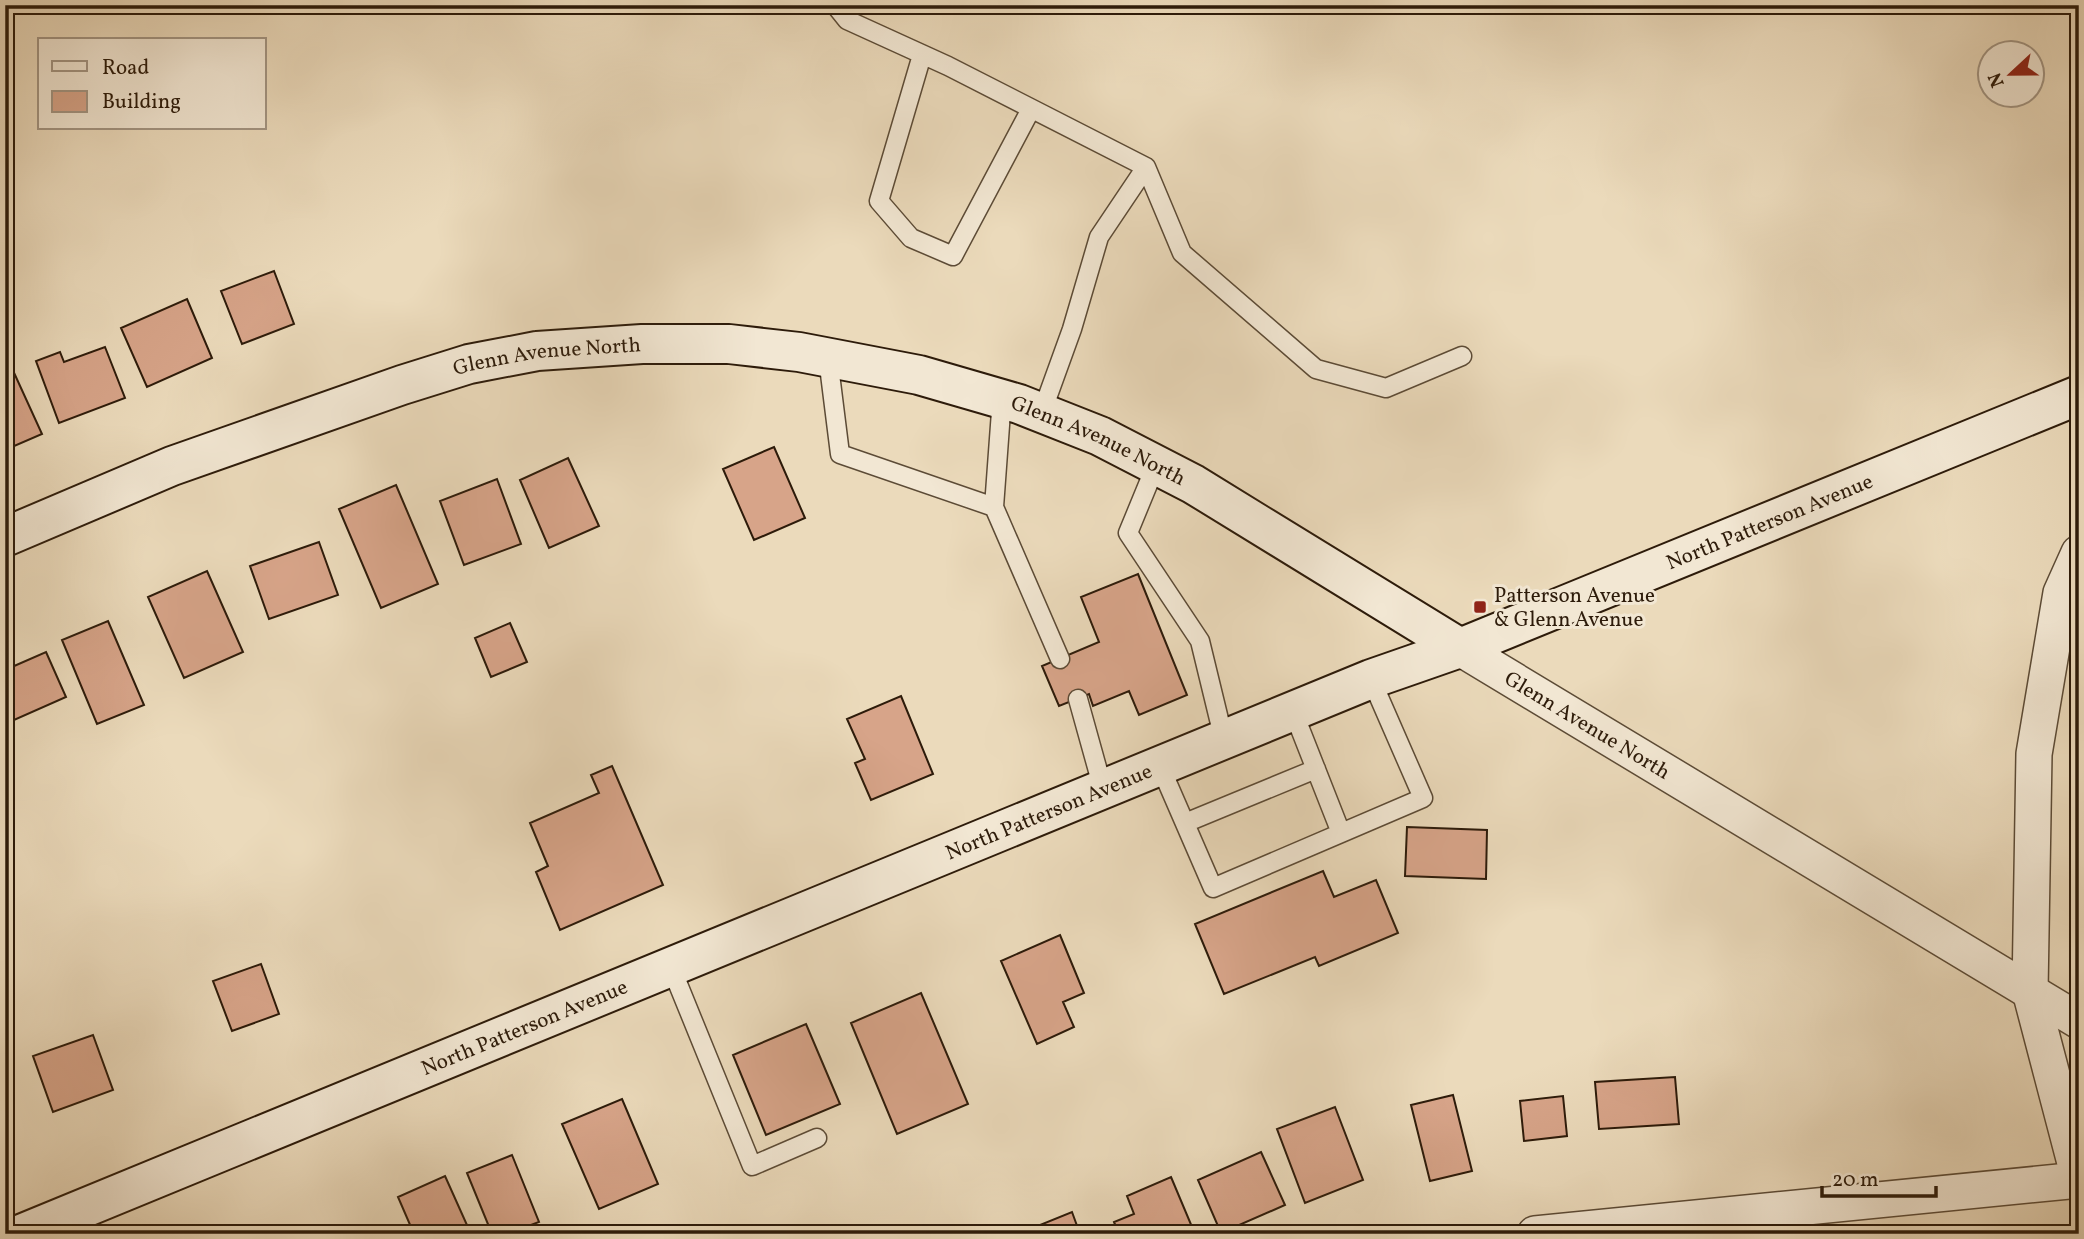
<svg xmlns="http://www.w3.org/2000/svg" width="2084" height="1239" viewBox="0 0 2084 1239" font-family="Vollkorn,serif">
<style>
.building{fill:#d7a489;stroke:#2d1b0a;stroke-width:2}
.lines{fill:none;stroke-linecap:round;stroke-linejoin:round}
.lane-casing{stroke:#5c4b36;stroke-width:21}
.street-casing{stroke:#5c4b36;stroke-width:38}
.secondary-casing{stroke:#2d1b0a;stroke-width:42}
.lane{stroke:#f2e7d3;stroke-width:18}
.street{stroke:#f2e7d3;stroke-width:35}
.secondary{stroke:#f2e7d3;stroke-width:38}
.poi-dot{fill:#8f2418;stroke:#f2e7d3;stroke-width:2.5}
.labels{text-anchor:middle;stroke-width:6;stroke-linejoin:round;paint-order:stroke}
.street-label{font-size:21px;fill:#2d1b0a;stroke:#f2e7d3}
.poi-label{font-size:21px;fill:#2d1b0a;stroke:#f2e7d3;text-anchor:start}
</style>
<rect width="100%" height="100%" fill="#ebdabb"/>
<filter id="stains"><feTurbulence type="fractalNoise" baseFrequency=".00286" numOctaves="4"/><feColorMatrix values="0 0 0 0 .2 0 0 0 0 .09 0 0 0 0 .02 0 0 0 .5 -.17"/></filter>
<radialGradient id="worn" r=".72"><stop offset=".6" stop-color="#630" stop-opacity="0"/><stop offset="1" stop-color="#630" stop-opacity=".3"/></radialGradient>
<path class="building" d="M274,271L294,324L242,344L221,291Z
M187,299L212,358L147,387L121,328Z
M105,347L125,398L59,423L36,361L60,352L64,362Z
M5,353L42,434L5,450Z
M774,447L805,518L754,540L723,469Z
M568,458L599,526L549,548L520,480Z
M497,479L521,544L464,565L440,501Z
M396,485L438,584L381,608L339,509Z
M319,542L338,595L269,619L250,566Z
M207,571L243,652L184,678L148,597Z
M1138,574L1187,695L1139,715L1129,691L1093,706L1089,694L1059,706L1042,666L1099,642L1081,597Z
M108,621L144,705L97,724L62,640Z
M510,623L527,662L491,677L475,638Z
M46,652L66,697L5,724V670Z
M901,696L933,774L871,800L855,763L865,759L847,719Z
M612,766L663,885L560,930L536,872L548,866L530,823L599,793L591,775Z
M1407,827L1487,830L1486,879L1405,876Z
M1323,871L1334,897L1376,880L1398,933L1319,966L1315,957L1224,994L1195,924Z
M1060,935L1084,993L1063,1002L1074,1027L1037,1044L1001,961Z
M261,964L279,1014L232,1031L213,981Z
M921,993L968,1104L897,1134L851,1023Z
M806,1024L840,1104L766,1135L733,1055Z
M93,1035L113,1090L53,1112L33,1056Z
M1675,1077L1679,1124L1599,1129L1595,1082Z
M1453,1095L1472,1171L1430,1181L1411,1105Z
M1563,1096L1567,1136L1524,1141L1520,1101Z
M622,1099L658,1184L599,1209L562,1124Z
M1335,1107L1363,1180L1305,1203L1277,1129Z
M1261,1152L1285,1205L1221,1233L1198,1180Z
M512,1155L539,1222L507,1234H492L467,1173Z
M445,1176L471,1234H414L398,1197Z
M1171,1177L1195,1234H1119L1114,1222L1134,1214L1127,1196Z
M1072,1212L1080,1234H1038L1035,1227Z"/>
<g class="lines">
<defs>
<path id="lane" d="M835,5L847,20L948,66L1146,167L1182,253L1316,369L1386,388L1462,356
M922,55L879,201L911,238L953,256L1031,109
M828,358L840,454L994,507L1002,398
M1042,412L1072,329L1099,237L1146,167
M1156,465L1128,533L1200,641L1224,740
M994,507L1060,659
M1078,699L1103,789
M1293,711L1341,833
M1160,766L1213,888L1423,798L1371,679
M1185,823L1316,769
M671,967L752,1166L817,1138"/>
<g id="street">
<path d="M2079,553L2061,593L2034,754L2030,991L2079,1178"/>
<path id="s1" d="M1460,648L2079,1021"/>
<path d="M1535,1234L2079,1180"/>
</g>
<g id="secondary">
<path id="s2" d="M5,537L172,466L402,385L469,364L537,351L642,344H729L799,352L919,375L1019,404L1100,436L1193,484L1460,648"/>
<path id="s3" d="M21,1234L1371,679L1460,648L2079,395"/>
</g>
</defs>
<use href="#lane" class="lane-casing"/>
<use href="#street" class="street-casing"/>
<use href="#secondary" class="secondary-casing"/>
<use href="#lane" class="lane"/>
<use href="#street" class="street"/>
<use href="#secondary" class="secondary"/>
</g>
<rect class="poi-dot" x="1473" y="600" width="14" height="14" rx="3.5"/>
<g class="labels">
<g class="street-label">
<text dy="7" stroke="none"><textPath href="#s2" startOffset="574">Glenn Avenue North</textPath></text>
<text dy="7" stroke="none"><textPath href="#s2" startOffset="1141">Glenn Avenue North</textPath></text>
<text dy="7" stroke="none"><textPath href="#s3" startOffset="1888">North Patterson Avenue</textPath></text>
<text dy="7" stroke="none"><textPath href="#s1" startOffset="149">Glenn Avenue North</textPath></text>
<text dy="7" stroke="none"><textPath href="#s3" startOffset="1111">North Patterson Avenue</textPath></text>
<text dy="7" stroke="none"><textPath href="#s3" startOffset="544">North Patterson Avenue</textPath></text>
</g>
<g class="poi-label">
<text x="1494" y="602">Patterson Avenue<tspan x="1494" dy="24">&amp; Glenn Avenue</tspan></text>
</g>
</g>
<rect width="2084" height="1239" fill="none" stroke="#ebdabb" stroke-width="28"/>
<rect x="7" y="7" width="2070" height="1225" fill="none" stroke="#2d1b0a" stroke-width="3.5"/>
<rect x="14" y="14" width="2056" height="1211" fill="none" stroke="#2d1b0a" stroke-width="2"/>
<rect x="38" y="38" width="228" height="91" fill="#f2e7d3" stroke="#a39583" stroke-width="2"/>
<rect x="52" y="61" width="35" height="10" fill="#f2e7d3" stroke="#a39583" stroke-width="2"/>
<text x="102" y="74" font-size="21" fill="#2d1b0a">Road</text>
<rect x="52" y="91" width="35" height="21" fill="#d7a489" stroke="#a39583" stroke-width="2"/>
<text x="102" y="108" font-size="21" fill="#2d1b0a">Building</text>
<g transform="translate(2011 74) rotate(248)"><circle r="33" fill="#f2e7d3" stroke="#a39583" stroke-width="2"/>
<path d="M0-5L12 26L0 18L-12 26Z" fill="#8f2418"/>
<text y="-10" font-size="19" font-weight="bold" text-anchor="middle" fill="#2d1b0a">N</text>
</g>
<path d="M1822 1186v10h114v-10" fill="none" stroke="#2d1b0a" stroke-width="3.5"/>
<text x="1832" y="1186" font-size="21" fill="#2d1b0a" stroke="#f2e7d3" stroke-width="5" paint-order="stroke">20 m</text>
<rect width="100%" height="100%" filter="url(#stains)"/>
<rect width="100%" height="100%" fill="url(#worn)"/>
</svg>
